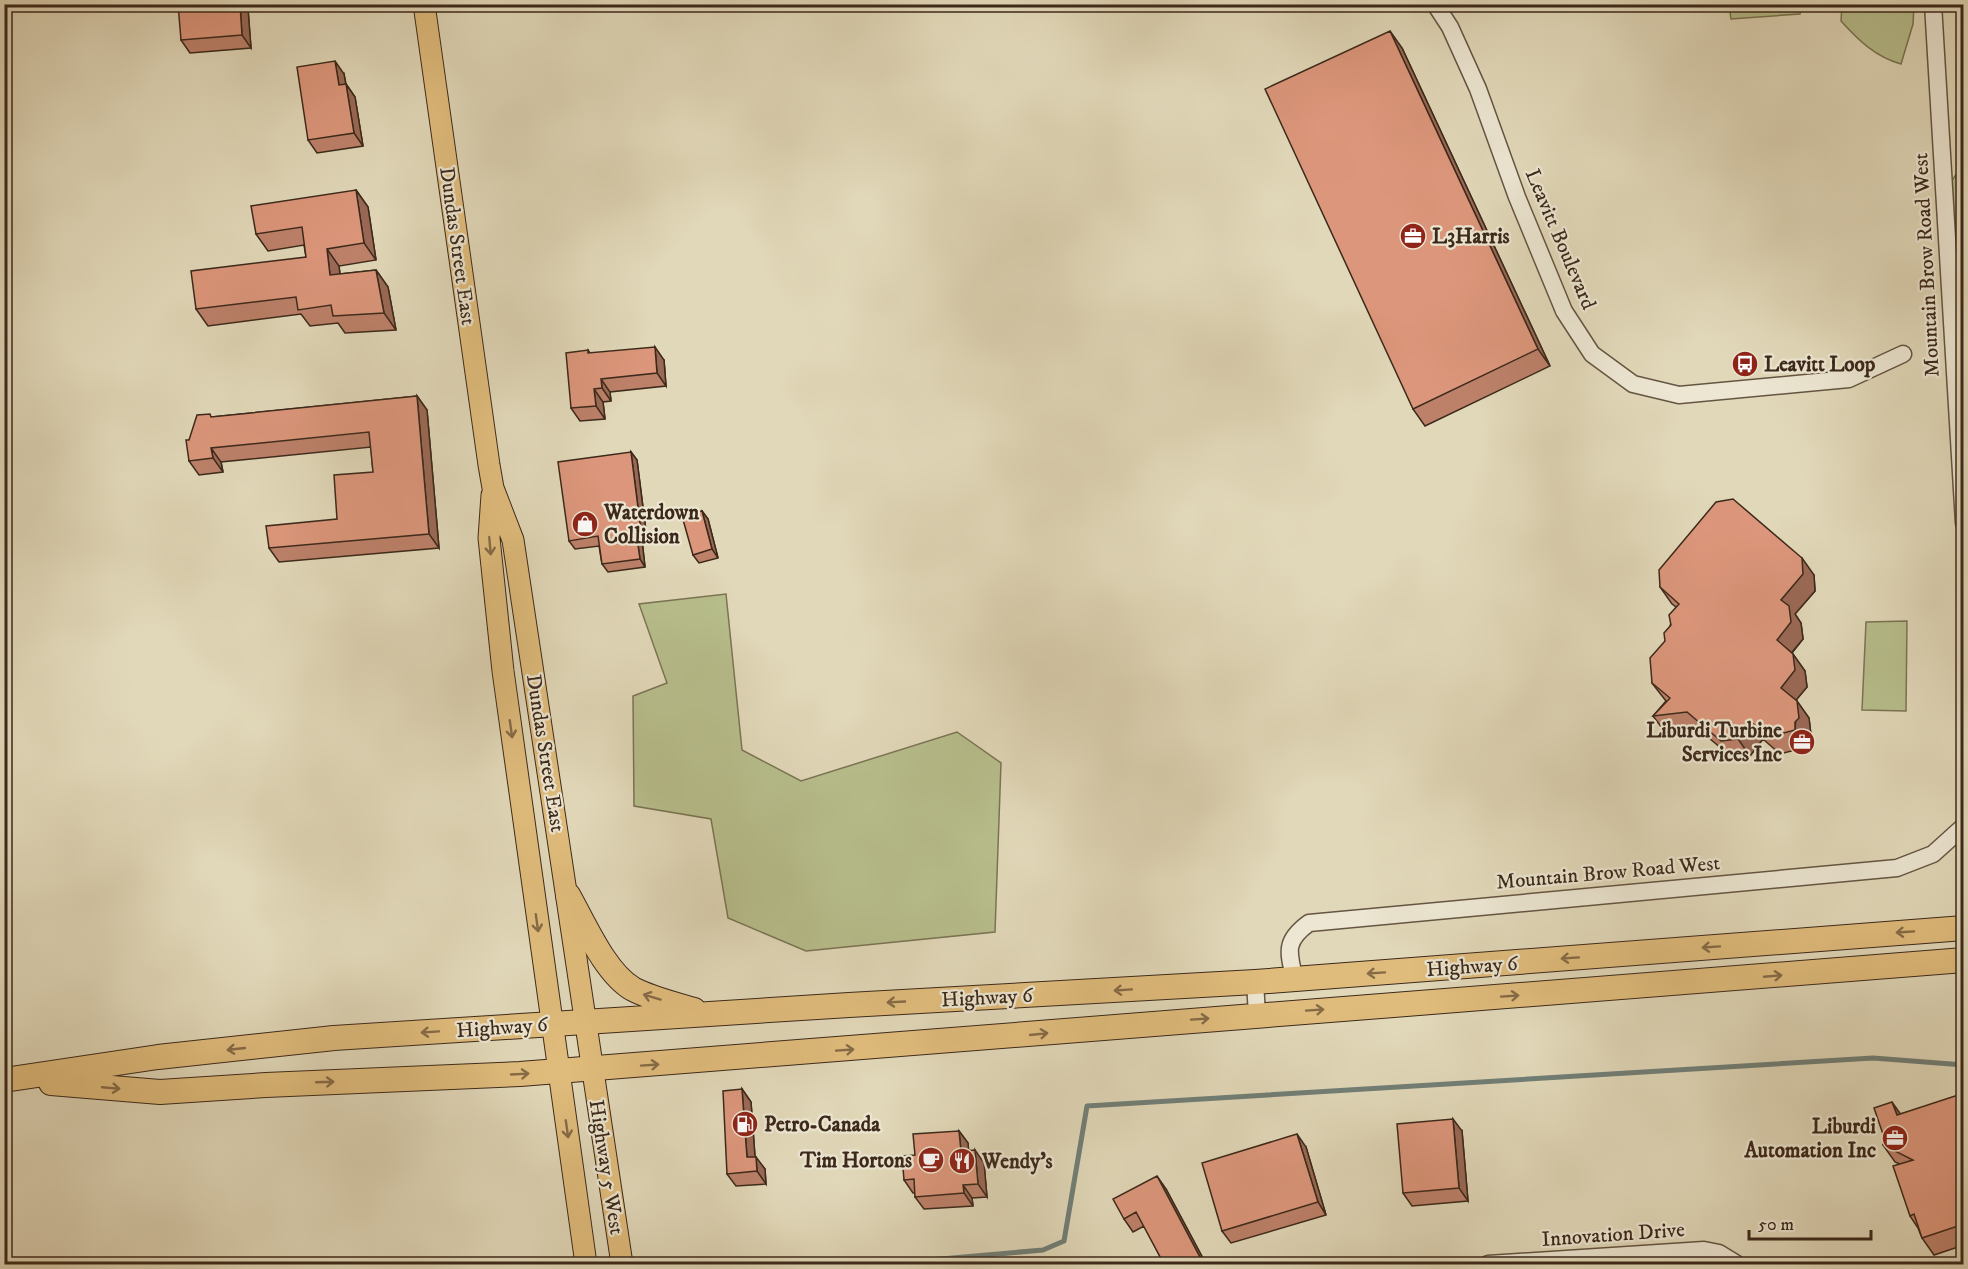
<svg xmlns="http://www.w3.org/2000/svg" width="1968" height="1269" viewBox="0 0 1968 1269" font-family="'IM FELL DW Pica',serif">
<style>
.green{fill:#b7be8c;stroke:#7a7454;stroke-width:1.5}
.lines{fill:none;stroke-linecap:round;stroke-linejoin:round}
.stream{stroke:#717f77;stroke-width:5}
.minor-casing{stroke:#655542;stroke-width:19}
.major-casing{stroke:#3c291b;stroke-width:23}
.highway-casing{stroke:#3c291b;stroke-width:26}
.minor{stroke:#ece6d2;stroke-width:16}
.major{stroke:#e0bc7c;stroke-width:21}
.highway{stroke:#e0bc7c;stroke-width:24}
.wall{fill:#bd816a;stroke:#3c291b;stroke-width:1.5}
.shaded-wall{fill:#9a6956;stroke:#3c291b;stroke-width:1.5}
.building{fill:#dc967b;stroke:#3c291b;stroke-width:1.5}
.oneway{stroke:#866b47}
.labels{text-anchor:middle;stroke-width:4.5;stroke-linejoin:round;paint-order:stroke}
.poi-label{font-size:21px;font-weight:bold;fill:#3c291b;stroke:#ece6d2;text-anchor:start}
.street-label{font-size:21px;fill:#3c291b;stroke:#ece6d2}
</style>
<rect width="100%" height="100%" fill="#e1d8b9"/>
<filter id="stains"><feTurbulence type="fractalNoise" baseFrequency=".00333" numOctaves="4"/><feColorMatrix values="0 0 0 0 .2 0 0 0 0 .09 0 0 0 0 .02 0 0 0 .5 -.17"/></filter>
<radialGradient id="worn" r=".72"><stop offset=".6" stop-color="#630" stop-opacity="0"/><stop offset="1" stop-color="#630" stop-opacity=".3"/></radialGradient>
<path class="green" d="M1729,5V4L1801,5L1800,14L1731,19Z
M1842,5H1914L1913,24L1901,64C1876,57 1859,41 1841,21Z
M1963,164V355H1961L1945,191Z
M726,594L742,750L801,781L957,732L1001,763L995,932L806,951L728,918L711,819L634,806L633,696L667,683L639,604Z
M1907,621L1906,711L1862,710L1866,622Z"/>
<g class="lines">
<path class="stream" d="M884,1264L1043,1250L1064,1241L1087,1106L1873,1058L1964,1065"/>
<defs>
<path id="minor" d="M1435,4L1450,27L1478,89L1517,197L1564,311L1592,354L1633,384L1679,395L1849,379L1903,354
M1933,4L1964,523
M1295,980C1288,952 1284,941 1309,923L1897,868L1933,854L1964,826
M1255,982L1257,1015
M1488,1264L1704,1250L1719,1253L1737,1264"/>
<path id="major" d="M424,4L489,465L493,488L513,540L622,1264
M492,495L489,538L503,671L586,1264"/>
<path id="highway" d="M568,895C584,923 605,973 633,989C652,999 675,1004 694,1010
M4,1080L158,1057L334,1038L849,1005L1255,982L1964,928
M51,1083L160,1092L266,1085L520,1074L1964,960"/>
</defs>
<use href="#minor" class="minor-casing"/>
<use href="#major" class="major-casing"/>
<use href="#highway" class="highway-casing"/>
<use href="#minor" class="minor"/>
<use href="#major" class="major"/>
<use href="#highway" class="highway"/>
</g>
<path class="wall" d="M248,9L251,48L190,53L181,40Z
M1402,48L1550,366L1425,426L1413,409Z
M344,74L346,84L355,97L363,146L317,153L308,140Z
M356,190L368,207L376,260L339,266L340,274L376,270L388,287L396,330L345,333L338,323L310,326L301,314L208,326L196,309L306,257L304,245L268,251L256,234Z
M588,350L590,353L664,360L666,386L610,392L611,401L603,402L605,419L580,421L571,408Z
M417,396L427,410L439,548L279,562L269,548L337,519L373,472L371,447L221,462L223,472L199,475L189,461V440L212,417Z
M631,452L637,460L647,539L642,540L645,567L608,572L602,564L599,546L575,549L569,541Z
M702,511L708,519L718,558L699,563L693,555Z
M1814,575L1815,591L1795,614L1801,623L1803,639L1792,653L1805,671L1807,687L1796,700L1809,718L1811,735L1807,739V747L1780,754L1763,739L1750,756L1733,758L1698,729L1665,732L1653,716L1666,701L1652,683L1676,607L1672,604L1660,587Z
M742,1089L751,1102L755,1157L765,1169L766,1184L736,1186L727,1174Z
M1964,1097V1245L1934,1255L1922,1238L1918,1228L1910,1216L1900,1164L1895,1162L1883,1145L1901,1114Z
M959,1131L968,1143V1151L984,1163L987,1197L972,1198L973,1206L924,1209L915,1197V1193H913L904,1180L915,1155Z
M1462,1131L1468,1201L1412,1206L1403,1193Z
M1306,1147L1326,1215L1231,1243L1222,1231Z
M1166,1189L1206,1264H1164L1144,1226L1133,1232L1124,1219Z"/>
<path class="shaded-wall" d="M240,4H245L248,9L251,48L242,35Z
M1390,31L1402,48L1550,366L1538,349Z
M335,61L344,74L348,98L339,85Z
M346,84L355,97L363,146L354,133Z
M356,190L368,207L376,260L364,243Z
M327,249L339,266L342,292L330,275Z
M376,270L388,287L396,330L384,313Z
M655,347L664,360L666,386L657,373Z
M601,379L610,392L611,401L602,388Z
M594,389L603,402L605,419L596,406Z
M417,396L427,410L439,548L429,534Z
M211,448L221,462L223,472L213,458Z
M631,452L637,460L647,539L641,531Z
M702,511L708,519L718,558L712,549Z
M636,531L642,540L645,567L640,559Z
M1802,558L1814,575L1815,591L1795,614L1801,623L1803,639L1788,657L1777,640L1781,600Z
M1793,654L1805,671L1807,687L1792,705L1781,688Z
M1797,701L1809,718L1811,735L1807,739V747L1795,730Z
M1751,722L1763,739L1750,756L1738,739Z
M742,1089L751,1102L756,1170L747,1157Z
M1892,1102L1904,1119L1897,1115Z
M1453,1119L1462,1131L1468,1201L1459,1188Z
M959,1131L968,1143L970,1164L961,1151Z
M1297,1134L1306,1147L1326,1215L1318,1202Z
M975,1150L984,1163L987,1197L978,1184Z
M756,1157L765,1169L766,1184L757,1171Z
M1157,1176L1166,1189L1206,1264H1204L1202,1261Z
M963,1185L972,1198L973,1206L964,1193Z"/>
<path class="building" d="M178,4H240L242,35L181,40Z
M1390,31L1538,349L1413,409L1265,89Z
M335,61L339,85L346,84L354,133L308,140L297,67Z
M356,190L364,243L327,249L330,275L376,270L384,313L333,316L331,305L298,310L296,297L196,309L191,271L306,257L302,227L256,234L251,206Z
M655,347L657,373L601,379L602,388L594,389L596,406L571,408L566,353L588,350V353Z
M417,396L429,534L269,548L266,526L337,519L334,475L373,472L369,432L211,448L213,458L189,461L186,440H189L197,415L210,414L211,417Z
M631,452L641,531H636L640,559L602,564L598,536L569,541L558,462Z
M1733,499L1802,558L1803,574L1781,600L1789,606L1791,622L1777,640L1793,654L1795,670L1781,688L1797,701L1799,718L1795,722V730L1769,737L1751,722L1738,739L1721,741L1687,712L1653,716L1670,698L1652,683L1650,658L1665,641L1664,633L1671,625L1669,615L1679,604L1660,587L1659,570L1716,502Z
M702,511L712,549L693,555L682,516Z
M742,1089L747,1157H756L757,1171L727,1174L723,1091Z
M1955,1096L1964,1097V1224L1922,1238L1914,1214L1910,1216L1893,1166L1913,1160L1883,1145L1885,1140L1874,1108L1892,1102L1897,1115Z
M1453,1119L1459,1188L1403,1193L1397,1124Z
M959,1131L961,1151L975,1150L978,1184L963,1185L964,1193L915,1197L914,1179L904,1180L902,1156L915,1155L913,1134Z
M1297,1134L1318,1202L1222,1231L1202,1163Z
M1157,1176L1202,1261L1195,1264H1164L1136,1212L1124,1219L1113,1199Z"/>
<defs><path id="oneway-shaft" d="M-6 0H5M1.5-3L5.5 0L1.5 3" fill="none" stroke-width="1.6" stroke-linecap="round" stroke-linejoin="round" transform="scale(1.5)"/></defs>
<g class="oneway">
<use href="#oneway-shaft" transform="translate(490 546) rotate(85)"/>
<use href="#oneway-shaft" transform="translate(511 729) rotate(82)"/>
<use href="#oneway-shaft" transform="translate(537 923) rotate(82)"/>
<use href="#oneway-shaft" transform="translate(1905 932) rotate(176)"/>
<use href="#oneway-shaft" transform="translate(1711 947) rotate(176)"/>
<use href="#oneway-shaft" transform="translate(1570 958) rotate(176)"/>
<use href="#oneway-shaft" transform="translate(1376 973) rotate(176)"/>
<use href="#oneway-shaft" transform="translate(1773 976) rotate(-5)"/>
<use href="#oneway-shaft" transform="translate(1123 990) rotate(176)"/>
<use href="#oneway-shaft" transform="translate(1510 996) rotate(-4)"/>
<use href="#oneway-shaft" transform="translate(652 997) rotate(-163)"/>
<use href="#oneway-shaft" transform="translate(896 1002) rotate(177)"/>
<use href="#oneway-shaft" transform="translate(1315 1010) rotate(-4)"/>
<use href="#oneway-shaft" transform="translate(1200 1019) rotate(-4)"/>
<use href="#oneway-shaft" transform="translate(430 1032) rotate(176)"/>
<use href="#oneway-shaft" transform="translate(1039 1034) rotate(-6)"/>
<use href="#oneway-shaft" transform="translate(236 1049) rotate(174)"/>
<use href="#oneway-shaft" transform="translate(845 1050) rotate(-4)"/>
<use href="#oneway-shaft" transform="translate(650 1065) rotate(-4)"/>
<use href="#oneway-shaft" transform="translate(520 1074) rotate(-3)"/>
<use href="#oneway-shaft" transform="translate(325 1082) rotate(-2)"/>
<use href="#oneway-shaft" transform="translate(111 1088) rotate(5)"/>
<use href="#oneway-shaft" transform="translate(567 1129) rotate(82)"/>
</g>
<defs>
<symbol id="office-disc" viewBox="-11 -11 22 22"><circle r="9.5" fill="#8f2418" stroke="#ece6d2"/><path d="M-6-3h4V-5.5h4V-3h4V5H-6ZM-1-4.5V-3h2v-1.5ZM-6 0V1H6V0Z" fill="#fff"/></symbol>
<symbol id="bus-disc" viewBox="-11 -11 22 22"><circle r="9.5" fill="#8f2418" stroke="#ece6d2"/><path d="M-5-6H5V4H4V6H2V4H-2V6H-4V4H-5ZM-3.5-4V0h7V-4ZM-3.5 1.2v1.5H-2V1.2ZM2 1.2v1.5H3.5V1.2Z" fill="#fff"/></symbol>
<symbol id="shop-disc" viewBox="-11 -11 22 22"><circle r="9.5" fill="#8f2418" stroke="#ece6d2"/><path d="M-5-2.5h2.3a2.7 3.5 0 0 1 5.4 0H5L5.5 6h-11ZM-1.5-2.5h3a1.5 2.3 0 0 0-3 0Z" fill="#fff"/></symbol>
<symbol id="fuel-disc" viewBox="-11 -11 22 22"><circle r="9.5" fill="#8f2418" stroke="#ece6d2"/><path d="M-5.5-6h7V0h2V4h1.3V-2.5L3-4.5l.8-.8L6-3V5H2.5V1h-1V6h-7ZM-4.2-4.7v3.2H.2V-4.7Z" fill="#fff"/></symbol>
<symbol id="cafe-disc" viewBox="-11 -11 22 22"><circle r="9.5" fill="#8f2418" stroke="#ece6d2"/><path d="M-5.5-4.5H6V0H3Q3 3.5 0 3.5H-2.5Q-5.5 3.5-5.5 0ZM3-3.2v2h1.7v-2ZM-6 4.5H4V6H-6Z" fill="#fff"/></symbol>
<symbol id="restaurant-disc" viewBox="-11 -11 22 22"><circle r="9.5" fill="#8f2418" stroke="#ece6d2"/><path d="M-5-6h1v4h1v-4h1v4h1v-4h1v5L-1.5 .5V6h-2V.5L-5-1ZM5-6V6H3V1.5H1.5Q1.5-4 5-6Z" fill="#fff"/></symbol>
</defs>
<g fill-rule="evenodd">
<use href="#office-disc" x="1398" y="221" width="30" height="30"/>
<use href="#bus-disc" x="1730" y="349" width="30" height="30"/>
<use href="#shop-disc" x="570" y="509" width="30" height="30"/>
<use href="#office-disc" x="1787" y="727" width="30" height="30"/>
<use href="#fuel-disc" x="730" y="1109" width="30" height="30"/>
<use href="#office-disc" x="1880" y="1123" width="30" height="30"/>
<use href="#cafe-disc" x="916" y="1145" width="30" height="30"/>
<use href="#restaurant-disc" x="947" y="1146" width="30" height="30"/>
</g>
<g class="labels">
<g class="poi-label">
<text x="1432" y="243">L3Harris</text>
<text x="1764" y="371">Leavitt Loop</text>
<text x="604" y="519">Waterdown<tspan x="604" dy="24">Collision</tspan></text>
<text x="1782" y="737" text-anchor="end">Liburdi Turbine<tspan x="1782" dy="24">Services Inc</tspan></text>
<text x="764" y="1131">Petro-Canada</text>
<text x="1876" y="1133" text-anchor="end">Liburdi<tspan x="1876" dy="24">Automation Inc</tspan></text>
<text x="912" y="1167" text-anchor="end">Tim Hortons</text>
<text x="982" y="1168">Wendy's</text>
</g>
<g class="street-label">
<text transform="translate(1561 239) rotate(67)" y="7">Leavitt Boulevard</text>
<text transform="translate(458 246) rotate(82)" y="7">Dundas Street East</text>
<text transform="translate(1926 265) rotate(-93)" y="7">Mountain Brow Road West</text>
<text transform="translate(546 753) rotate(81)" y="7">Dundas Street East</text>
<text transform="translate(1608 872) rotate(-5)" y="7">Mountain Brow Road West</text>
<text transform="translate(1472 966) rotate(-4)" y="7">Highway 6</text>
<text transform="translate(987 997) rotate(-3)" y="7">Highway 6</text>
<text transform="translate(502 1027) rotate(-4)" y="7">Highway 6</text>
<text transform="translate(607 1167) rotate(81)" y="7">Highway 5 West</text>
<text transform="translate(1613 1234) rotate(-4)" y="7">Innovation Drive</text>
</g>
</g>
<rect width="1968" height="1269" fill="none" stroke="#e1d8b9" stroke-width="24"/>
<rect x="6" y="6" width="1956" height="1257" fill="none" stroke="#3c291b" stroke-width="3"/>
<rect x="12" y="12" width="1944" height="1245" fill="none" stroke="#3c291b" stroke-width="1.5"/>
<path d="M1749 1230v9h122v-9" fill="none" stroke="#3c291b" stroke-width="3"/>
<text x="1758" y="1230" font-size="18" fill="#3c291b" stroke="#ece6d2" stroke-width="4.5" paint-order="stroke">50 m</text>
<rect width="100%" height="100%" filter="url(#stains)"/>
<rect width="100%" height="100%" fill="url(#worn)"/>
</svg>
